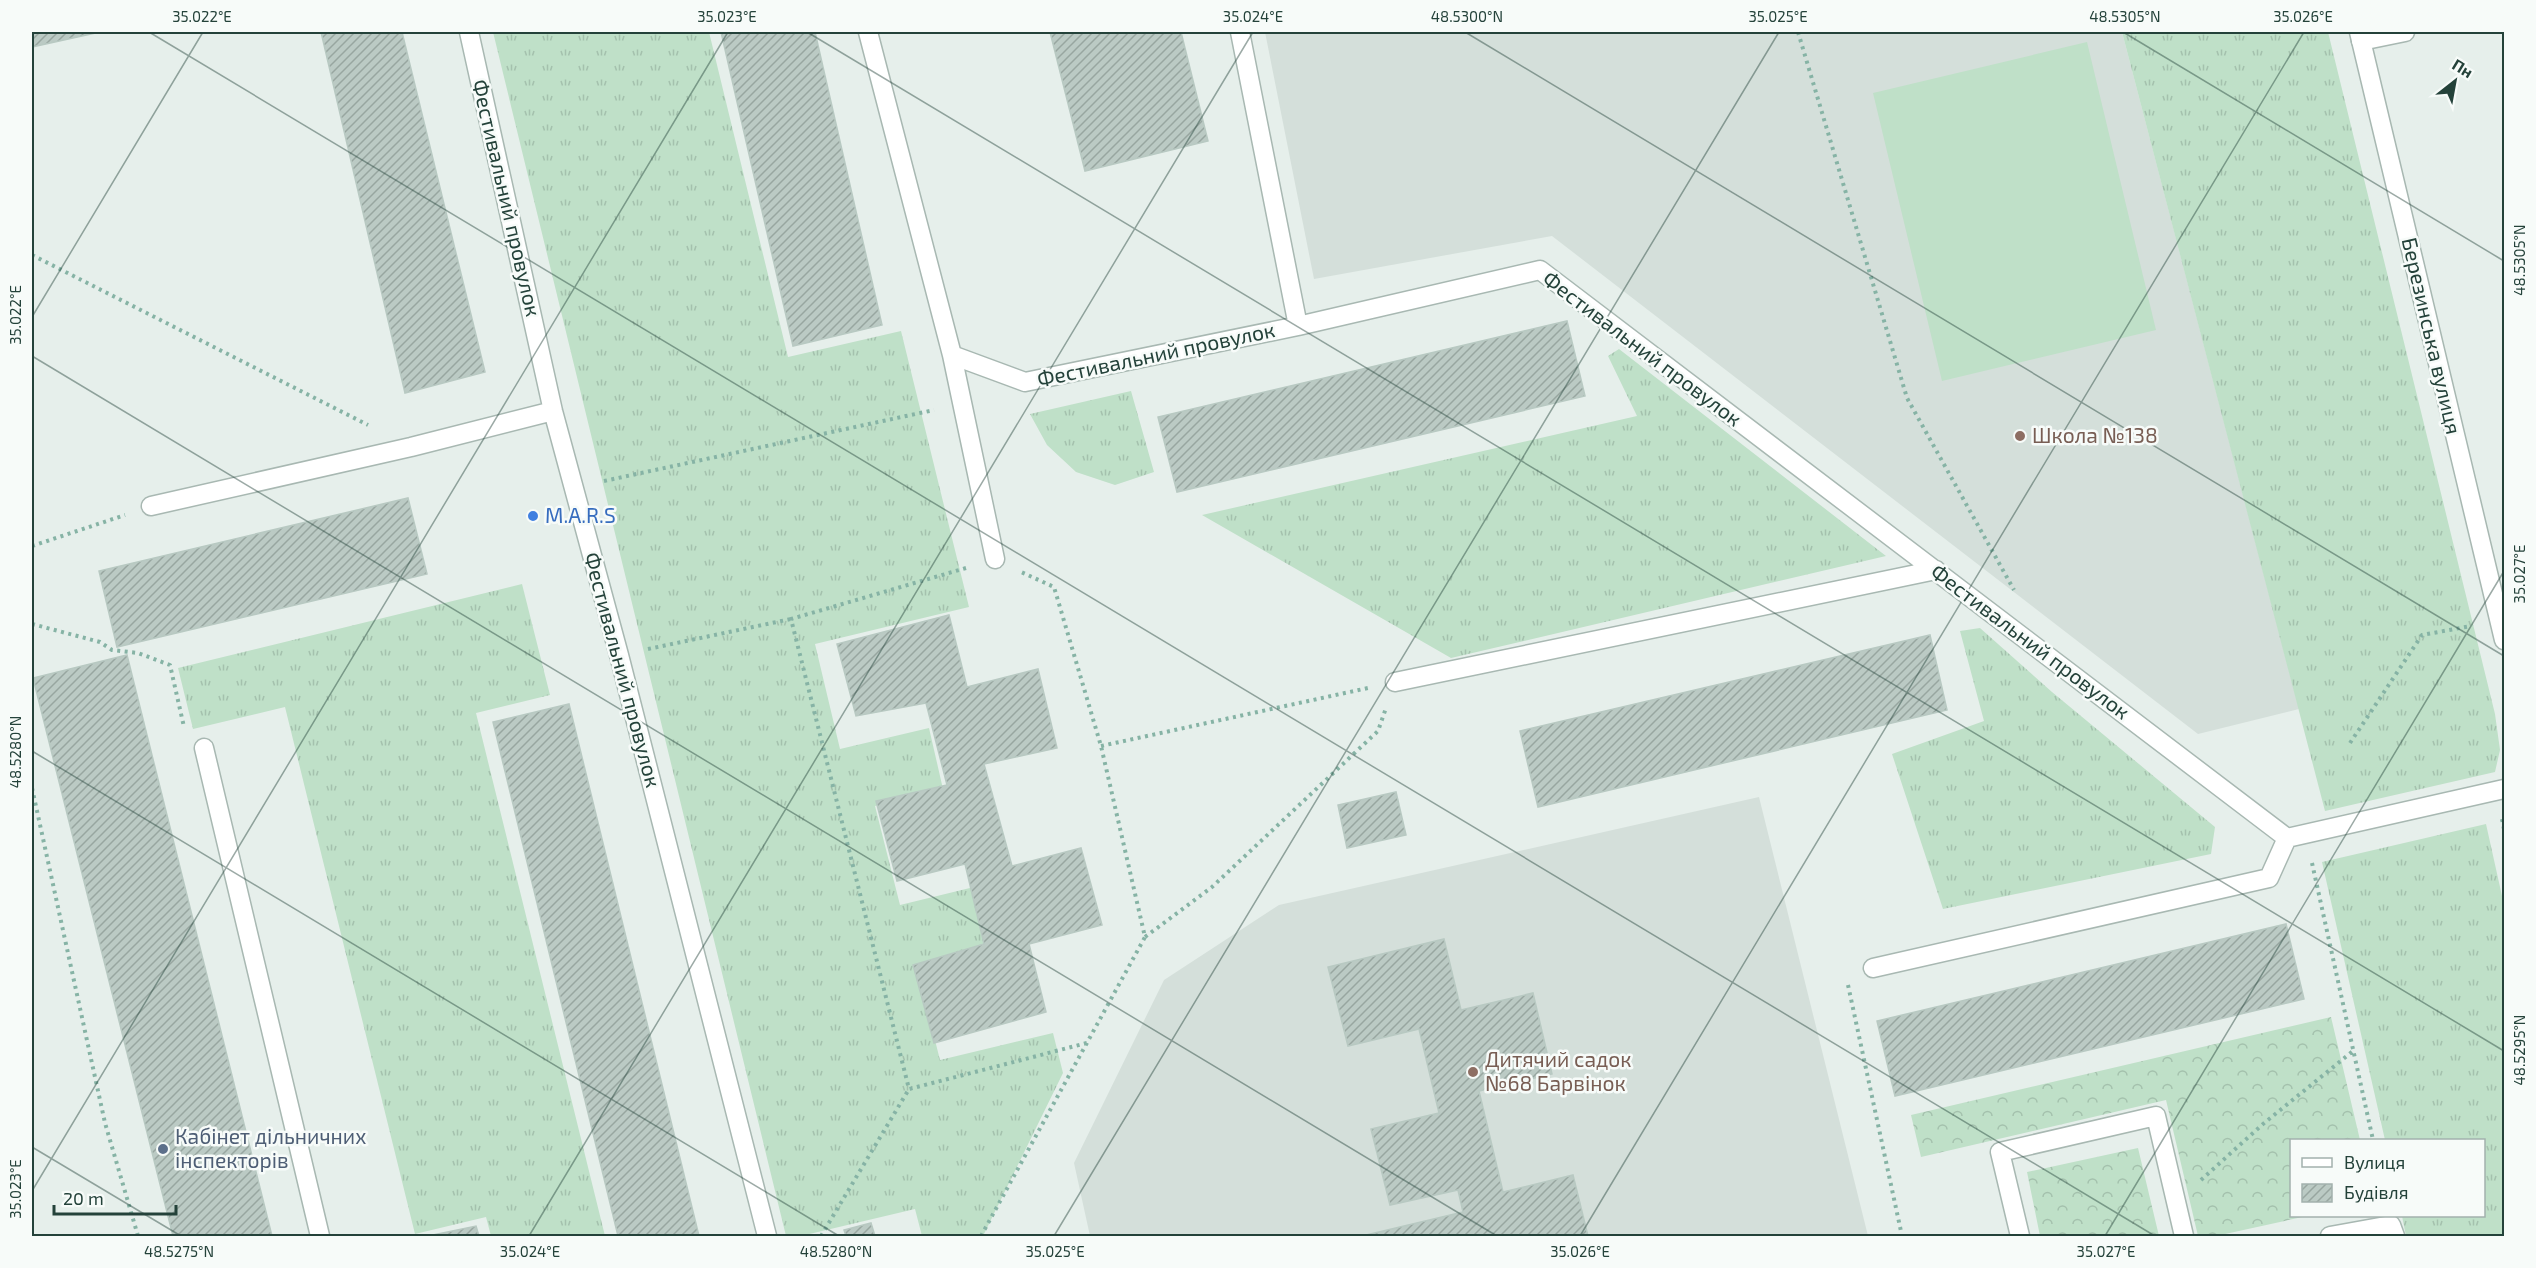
<svg xmlns="http://www.w3.org/2000/svg" width="2536" height="1268" viewBox="0 0 2536 1268" font-family="'Exo 2',sans-serif">
<style>
.built{fill:#d4dfda}
.grass{fill:url(#grass-tufts)}
.forest{fill:url(#forest-crowns)}
.pitch{fill:#bfe0c8}
.building{fill:url(#building-hatch);stroke:#b8c9c2;stroke-width:1.5}
.lines{fill:none;stroke-linecap:round;stroke-linejoin:round}
.service-casing{stroke:#a8b8b2;stroke-width:21}
.tertiary-casing{stroke:#a8b8b2;stroke-width:21}
.path{stroke:#86b3a5;stroke-width:4;stroke-dasharray:3 4.5;stroke-linecap:butt}
.service{stroke:#fff;stroke-width:18}
.tertiary{stroke:#fff;stroke-width:18}
.ticks{fill:none;stroke:#24423a;stroke-width:1.5;stroke-opacity:0.45}
.education-dot{fill:#8d6e63;stroke:#f7fbf9;stroke-width:2}
.shop-dot{fill:#3f7fe0;stroke:#f7fbf9;stroke-width:2}
.service-dot{fill:#5c6f8a;stroke:#f7fbf9;stroke-width:2}
.labels{text-anchor:middle;stroke-width:5;stroke-linejoin:round;paint-order:stroke}
.street-label{font-size:21px;fill:#24423a;stroke:#f7fbf9}
.education-label{font-size:21px;fill:#785e54;stroke:#f7fbf9;text-anchor:start}
.shop-label{font-size:21px;fill:#366cbe;stroke:#f7fbf9;text-anchor:start}
.service-label{font-size:21px;fill:#4e5e75;stroke:#f7fbf9;text-anchor:start}
.neatline{fill:none;stroke:#24423a;stroke-width:2}
.ticks-label{font-size:15px;text-anchor:middle;fill:#24423a}
</style>
<defs>
<pattern id="grass-tufts" width="24" height="20" patternUnits="userSpaceOnUse" patternTransform="scale(1.5)"><rect width="24" height="20" fill="#bfe0c8"/><path d="M3 7l-1-3M5 7V3M7 7l1-3M15 17l-1-3M17 17v-4M19 17l1-3" fill="none" stroke="#a4c1ad"/></pattern>
<pattern id="forest-crowns" width="20" height="18" patternUnits="userSpaceOnUse" patternTransform="scale(1.5)"><rect width="20" height="18" fill="#bfe0c8"/><path d="M2 6a3 3 0 1 1 6 0M12 15a3 3 0 1 1 6 0" fill="none" stroke="#a4c1ad"/></pattern>
<pattern id="building-hatch" width="6" height="6" patternUnits="userSpaceOnUse" patternTransform="scale(1.5)"><rect width="6" height="6" fill="#bbcac4"/><path d="M-1 1l2-2M0 6l6-6M5 7l2-2" fill="none" stroke="#98a6a0"/></pattern>
</defs>
<rect width="100%" height="100%" fill="#e6efeb"/>
<path class="built" d="M1265,32H2122L2299,709L2198,734L1552,236L1314,279Z
M1759,797L1868,1236H1090L1074,1163L1164,980L1279,905Z"/>
<path class="grass" d="M493,32H709L788,357L901,331L969,607L815,644L840,749L929,728L943,789L875,806L900,905L974,887L989,946L916,965L940,1060L1053,1033L1063,1073L983,1236H922L915,1209L801,1236H786Z
M2122,32H2328L2495,714L2500,750L2495,772L2325,811Z
M1619,349L1886,556L1451,658L1202,515L1637,416L1608,356Z
M1131,391L1154,472L1115,485L1076,472L1047,445L1030,414Z
M522,584L550,695L476,713L605,1236H491L486,1217L415,1234L285,707L193,729L178,668Z
M1980,628L2052,692L2215,827L2211,854L1943,909L1892,754L1984,721L1960,631Z
M2486,824L2504,905V1236H2406L2402,1216H2484V1140H2385L2322,862Z"/>
<path class="forest" d="M2331,1017L2360,1140H2292V1216H2307L2216,1236H2198L2166,1100L1921,1157L1911,1115Z
M2138,1148L2159,1236H2040L2027,1172Z"/>
<path class="pitch" d="M2087,42L2156,330L1942,381L1873,93Z"/>
<path class="building" d="M32,32H100L32,47Z
M321,32H402L485,372L405,393Z
M721,32H815L882,325L793,346Z
M1050,32H1181L1208,141L1085,171Z
M1567,321L1585,396L1177,492L1158,417Z
M408,498L427,574L117,647L99,571Z
M949,615L967,687L1038,669L1057,748L984,764L1012,866L1081,848L1102,925L1029,944L1046,1012L934,1043L913,965L984,944L965,864L897,881L876,801L947,785L926,703L856,716L837,644Z
M1930,635L1947,710L1538,807L1520,731Z
M127,655L272,1236H173L33,678Z
M569,704L699,1236H618L493,722Z
M1396,792L1406,835L1347,848L1338,805Z
M2286,924L2304,999L1895,1096L1877,1021Z
M1444,939L1461,1010L1533,993L1552,1074L1479,1091L1503,1192L1573,1175L1588,1236H1362L1463,1212L1458,1190L1390,1205L1371,1129L1439,1113L1419,1029L1348,1046L1328,967Z
M871,1223L875,1236H846L844,1230Z
M476,1226L479,1236H428Z"/>
<g class="lines">
<defs>
<path id="service" d="M469,32L553,411L619,655L767,1236
M868,32L952,355L995,559
M1240,32L1298,326
M2361,41L2405,32
M952,355L1025,382L1298,326L1540,270L2287,838L2504,789
M151,506L411,447L553,411
M1395,682L1936,570
M204,748L320,1236
M1873,968L2269,878L2287,838
M2020,1236L2000,1152L2156,1116L2184,1236
M2330,1236L2391,1225L2395,1236"/>
<path id="tertiary" d="M2359,32L2504,640"/>
</defs>
<use href="#service" class="service-casing"/>
<use href="#tertiary" class="tertiary-casing"/>
<path class="path" d="M1798,32L1907,398L2014,590
M32,255L368,425
M604,481L934,410
M32,546L125,515
M966,568L791,619L909,1089L1087,1043
M32,624L100,642L112,650L138,653L170,665L184,727
M648,649L791,619
M2350,743L2422,635L2471,626
M1101,746L1368,688
M32,788L105,1123L138,1236
M2502,819L2504,829
M2312,863L2373,1140
M1145,937L1212,887L1378,731L1386,708
M1848,985L1902,1236
M2201,1180L2263,1124L2353,1051
M821,1236L909,1089
M981,1236L1145,937L1101,746L1054,587L1021,572"/>
<use href="#service" class="service"/>
<use href="#tertiary" class="tertiary"/>
</g>
<path class="ticks" d="M149,32L2155,1236M807,32L2504,1051M1465,32L2504,656M2123,32L2504,261M32,317L203,32M32,356L1497,1236M32,751L839,1236M32,1147L181,1236M32,1191L728,32M529,1236L1253,32M1054,1236L1779,32M1580,1236L2304,32M2105,1236L2504,571"/>
<g class="education-dot">
<circle cx="2020" cy="436" r="6"/>
<circle cx="1473" cy="1072" r="6"/>
</g>
<circle class="shop-dot" cx="533" cy="516" r="6"/>
<circle class="service-dot" cx="163" cy="1149" r="6"/>
<g class="labels">
<g class="street-label">
<text transform="translate(506 198) rotate(77)" y="7">Фестивальний провулок</text>
<text transform="translate(2431 336) rotate(77)" y="7">Березинська вулиця</text>
<text transform="translate(1642 349) rotate(37)" y="7">Фестивальний провулок</text>
<text transform="translate(1156 355) rotate(-12)" y="7">Фестивальний провулок</text>
<text transform="translate(2030 642) rotate(37)" y="7">Фестивальний провулок</text>
<text transform="translate(622 670) rotate(75)" y="7">Фестивальний провулок</text>
</g>
<g class="education-label">
<text x="2032" y="443">Школа №138</text>
<text x="1485" y="1067">Дитячий садок<tspan x="1485" dy="24">№68 Барвінок</tspan></text>
</g>
<g class="shop-label">
<text x="545" y="523">M.A.R.S</text>
</g>
<g class="service-label">
<text x="175" y="1144">Кабінет дільничних<tspan x="175" dy="24">інспекторів</tspan></text>
</g>
</g>
<rect width="2536" height="1268" fill="none" stroke="#f7fbf9" stroke-width="66"/>
<rect x="2290" y="1139" width="195" height="78" fill="#f7fbf9" stroke="#a3b1ad" stroke-width="1.5"/>
<rect x="2302" y="1158" width="30" height="9" fill="#ffffff" stroke="#a3b1ad" stroke-width="1.5"/>
<text x="2344" y="1169" font-size="18" fill="#24423a">Вулиця</text>
<rect x="2302" y="1184" width="30" height="18" fill="url(#building-hatch)" stroke="#a3b1ad" stroke-width="1.5"/>
<text x="2344" y="1199" font-size="18" fill="#24423a">Будівля</text>
<g transform="translate(2455 81) rotate(31)" stroke="#f7fbf9" stroke-width="4.5" paint-order="stroke">
<path d="M0-4.5L10 22L0 15L-10 22Z" fill="#24423a"/>
<text y="-9" font-size="16" font-weight="bold" text-anchor="middle" fill="#24423a">Пн</text>
</g>
<path d="M54 1205v9h122v-9" fill="none" stroke="#24423a" stroke-width="3"/>
<text x="63" y="1205" font-size="18" fill="#24423a" stroke="#f7fbf9" stroke-width="4.5" paint-order="stroke">20 m</text>
<rect x="33" y="33" width="2470" height="1202" class="neatline"/>
<g class="ticks-label">
<text x="202" y="22">35.022°E</text>
<text x="727" y="22">35.023°E</text>
<text x="1253" y="22">35.024°E</text>
<text x="1467" y="22">48.5300°N</text>
<text x="1778" y="22">35.025°E</text>
<text x="2125" y="22">48.5305°N</text>
<text x="2303" y="22">35.026°E</text>
<text transform="translate(2520 260) rotate(-90)" y="5">48.5305°N</text>
<text transform="translate(16 315) rotate(-90)" y="5">35.022°E</text>
<text transform="translate(2520 574) rotate(-90)" y="5">35.027°E</text>
<text transform="translate(16 752) rotate(-90)" y="5">48.5280°N</text>
<text transform="translate(2520 1050) rotate(-90)" y="5">48.5295°N</text>
<text transform="translate(16 1189) rotate(-90)" y="5">35.023°E</text>
<text x="179" y="1257">48.5275°N</text>
<text x="530" y="1257">35.024°E</text>
<text x="836" y="1257">48.5280°N</text>
<text x="1055" y="1257">35.025°E</text>
<text x="1580" y="1257">35.026°E</text>
<text x="2106" y="1257">35.027°E</text>
</g>
</svg>
